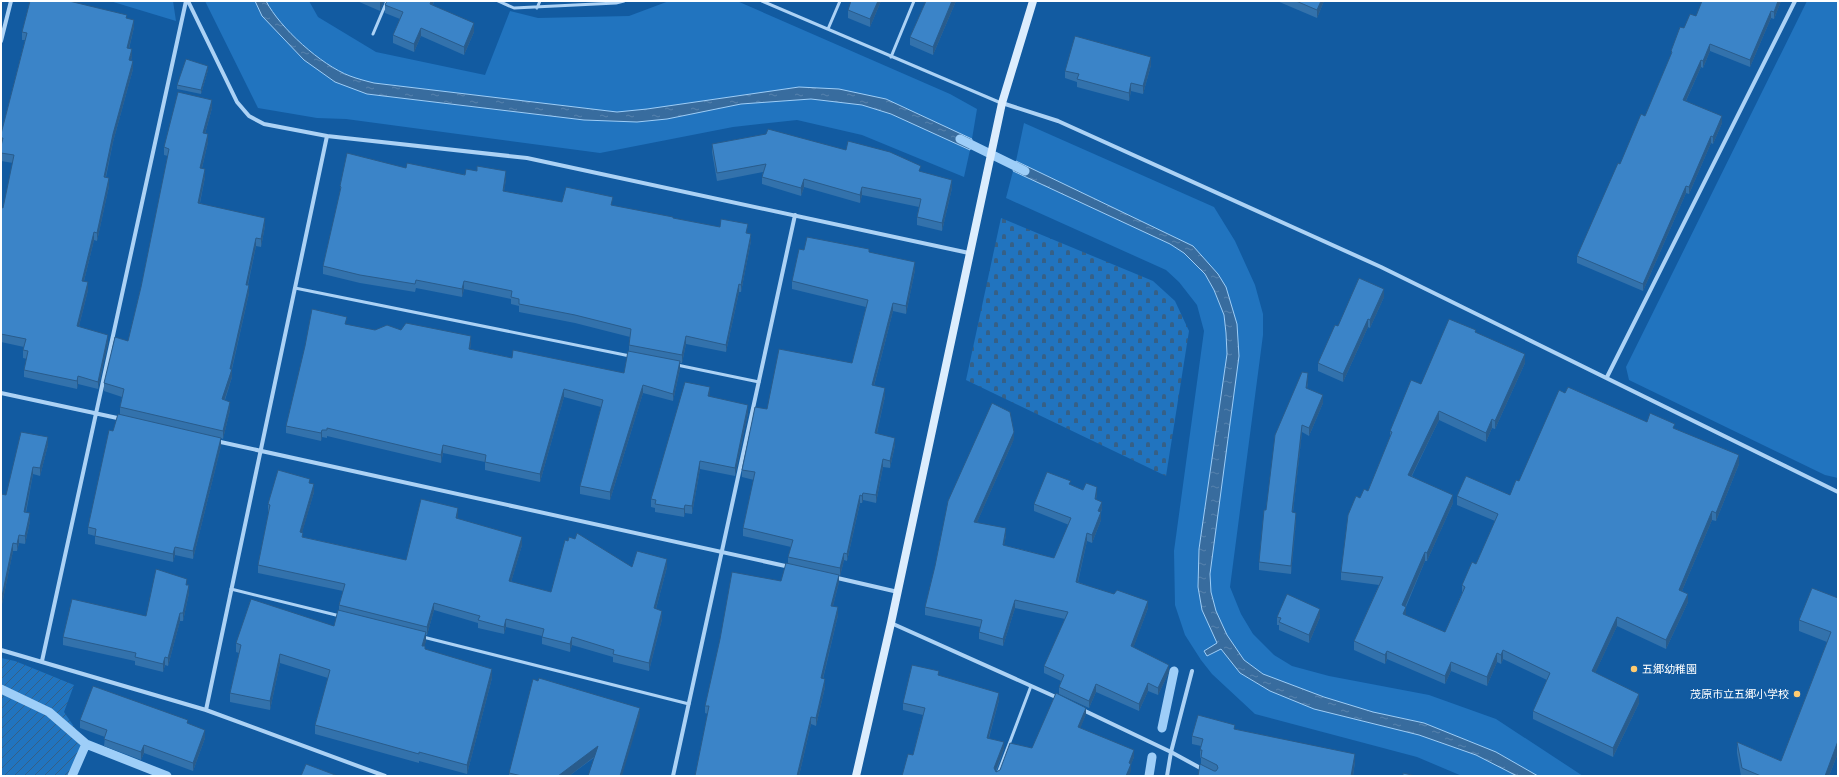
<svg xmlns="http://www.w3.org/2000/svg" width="1839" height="777" viewBox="0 0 1839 777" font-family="Roboto,'Noto Sans JP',sans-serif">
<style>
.grass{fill:#2174bf}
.cemetery{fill:url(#cemetery-stones)}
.garden{fill:url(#garden-furrows)}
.water{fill:url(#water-ripples);stroke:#9ecef8}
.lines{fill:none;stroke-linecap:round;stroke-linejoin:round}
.stream{stroke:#9ecef8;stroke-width:9}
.lane{stroke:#acd2f5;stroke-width:3}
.street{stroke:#acd2f5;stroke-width:4}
.secondary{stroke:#dcedfd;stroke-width:8}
.wall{fill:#3372ac}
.shaded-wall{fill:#295c8c}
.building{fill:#3b84c8;stroke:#295c8c}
.poi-dot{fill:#ffcb70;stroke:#125ba1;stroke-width:1.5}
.labels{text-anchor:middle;stroke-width:4;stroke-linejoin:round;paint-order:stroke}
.poi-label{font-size:11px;fill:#fff;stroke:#125ba1;text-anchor:start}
</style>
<defs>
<pattern id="cemetery-stones" width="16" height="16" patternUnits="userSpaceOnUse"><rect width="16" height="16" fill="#2174bf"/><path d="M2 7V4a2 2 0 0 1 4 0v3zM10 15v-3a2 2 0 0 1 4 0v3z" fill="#366086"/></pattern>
<pattern id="garden-furrows" width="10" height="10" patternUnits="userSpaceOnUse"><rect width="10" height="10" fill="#2174bf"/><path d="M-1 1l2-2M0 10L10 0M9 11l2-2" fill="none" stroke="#366086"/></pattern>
<pattern id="water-ripples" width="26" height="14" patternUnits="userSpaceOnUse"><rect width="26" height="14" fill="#386c9e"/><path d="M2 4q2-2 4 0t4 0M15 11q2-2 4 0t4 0" fill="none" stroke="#5682ad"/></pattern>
</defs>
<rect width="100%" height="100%" fill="#125ba1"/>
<path class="grass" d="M110,1H173L176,21Z
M205,1H255L262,16L367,94L584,120L637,122L667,119L741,104L811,99L862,105L891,114L970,150L964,177L862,135L797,120L733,127L600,153L346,119L317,118L258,108Z
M266,1H309L318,17L376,52L485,75L510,11L538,18L629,16L669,1H737L950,94L977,109L972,139L886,99L799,87L647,109L617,112L374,83C366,81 358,79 350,76C321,65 280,28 266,1Z
M1807,1H1838V478L1825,475L1629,380L1626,367Z
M1024,123L1214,207L1235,241L1255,285L1263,314V335L1230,587L1241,614L1253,634L1274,655L1292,666L1329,676L1429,695L1496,719L1583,776H1538L1496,752L1424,723L1373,712L1324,697L1263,674L1244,660L1227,635L1216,611L1211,592L1210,574L1237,324L1193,246L1016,161Z
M1013,171L1170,244L1184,253L1205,274L1214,290L1224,315L1226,333L1227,354L1199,549L1198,587L1202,610L1217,643L1207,656L1221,648L1240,673L1270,691L1314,709L1419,735L1476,755L1517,776H1462L1417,757L1255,714L1212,674L1201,660L1185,635L1175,605L1174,551L1204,331L1197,305L1179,282L1166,270L1006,198Z"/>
<path class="cemetery" d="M1001,218L1153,281L1175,301L1189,331L1166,476L966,380Z"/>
<path class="garden" d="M1,658L15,661L74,685L64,712L86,744L72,776H1Z"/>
<path class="water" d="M255,1H266C280,28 321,65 350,76C358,79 366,81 374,83L617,112L647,109L799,87L839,89L886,99L972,139L970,150L891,114L862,105L811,99L741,104L667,119L637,122L584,120L367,94L335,82L304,60L262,16Z
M1016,161L1193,246L1218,274L1226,287L1237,324L1239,356L1210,574L1211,592L1216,611L1227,635L1244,660L1263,674L1324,697L1373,712L1424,723L1496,752L1538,776H1517L1476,755L1419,735L1314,709L1270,691L1240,673L1221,649L1207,656L1204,651L1217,643L1202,610L1198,587L1199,549L1227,354L1226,333L1224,315L1214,290L1205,274L1184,253L1170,244L1013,171Z"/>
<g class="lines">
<path class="stream" d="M960,139L1025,171
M1,689L49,712L86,744L167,776
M1162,728L1174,671
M72,776L86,744
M1149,776L1152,757"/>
<path class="lane" d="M498,1L514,8L616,3L624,1
M762,1L1001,103
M537,8L540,1
M828,29L840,1
M373,34L387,1
M891,57L914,1
M295,288L630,356
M677,365L759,382
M231,589L340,616
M423,637L689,704
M997,776L1031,686"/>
<path class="street" d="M188,1L237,102L249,116L264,124L327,136L527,158L969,253
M1,41L11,1
M1002,103L1058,121L1381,267L1838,492
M1607,377L1795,1
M1,393L122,419
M216,441L790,567
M833,577L898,592
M891,623L1058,698
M1,650L206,710L385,776
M42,661L186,1
M206,710L327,136
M1083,710L1171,752L1204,770
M673,776L795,215
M1167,776L1171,752L1192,671"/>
<path class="secondary" d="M856,776L891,623L1002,103L1033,1"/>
</g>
<path class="wall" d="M30,1H71V2L127,18L134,27L129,49L132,57L131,60L133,69L113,142L106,177L109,186L97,241L94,240L84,281L88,290L79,326L108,343L98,389L78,384L77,389L24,377V370L27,359L23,358V350L24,347L1,342V207L3,208L13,163L1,161V134L25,40H22V32Z
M357,1H384L380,11Z
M387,1H434L433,5L474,32L464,55L421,36L414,52L393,43V35L400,19L385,13V5Z
M881,1L870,27L848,18V10Z
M926,1H956L933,55L910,45V37Z
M1277,1H1324L1317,18Z
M1781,1L1774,19L1771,18L1750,67L1710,51L1703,68L1701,67L1686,101L1722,123L1713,144L1711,143L1689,194L1686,193L1643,291L1577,263V256L1620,164L1645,116L1671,55V51L1684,28L1696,16Z
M1151,65L1143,94L1131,91L1129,101L1077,87V82L1065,78V71Z
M208,70L201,94L177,89V85Z
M212,108L205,134L208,142L202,168L205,177L200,203L265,226L261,247L256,246L248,285L249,293L232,369V377L225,400L230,410L223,439L221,438V446L193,559L175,555L173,562L95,544V536L88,534V527L113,431L120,415V407L122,397L104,391V383L128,341L141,287L168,156L164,155V147Z
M712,144L921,172L952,188L942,231L917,225V217L919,207L862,195L860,203L804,187L801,196L762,184V177L763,172L717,181L712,152Z
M406,168L506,179L504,191L562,202L612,206L748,233L751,241L741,292H739L726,352L686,344L682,363H680V369L673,401L643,393L610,500L580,494V486L601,407L564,397L540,482L485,470V462L443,453L441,463L327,436V438L322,437L321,441L286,433V426L347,325L375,330H401L471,343L470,349L512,358L624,373L629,351V345L630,337L575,323L519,312V306L511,304V299L464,289L462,297L416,288L415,292L360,283L323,274V266L340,194V186Z
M804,250L869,252L915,270L906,314L893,311L874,386L885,396L877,433L895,445L890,468L883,467L876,503L863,500L862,503H860L847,561L844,560L840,576L839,575V582L833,606L838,615L823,679L825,687L816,726L811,724L799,776H695L708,714L705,713V706L781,581L788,564V557L791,547L743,536V528L754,480L742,477V470L767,409L852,363L866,307L792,289V281Z
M1384,297L1370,328L1368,327L1343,382L1318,371V363L1338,326Z
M1476,333L1525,363L1495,429L1492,428L1486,442L1439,420L1412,476L1453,503L1427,561H1425L1406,607V616L1445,632L1462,593V585L1476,564L1495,521L1457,505V496L1510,495L1519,481L1565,393L1647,422L1675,429L1739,464L1716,521L1712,520L1682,591L1688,602L1666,649L1617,626L1595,673L1639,703L1613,757L1533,719V711L1547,680L1503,659L1501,664L1497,662L1487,686L1451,671L1445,684L1387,659L1385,664L1354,650V641L1379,585L1341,580V572L1360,498L1368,491L1390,437V431L1421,384Z
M1308,381L1307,389L1323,403L1309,436L1302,432L1293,512L1296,521L1291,574L1259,570V562L1266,510Z
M710,395V397L748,413L735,476L700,469L692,514L685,513L684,517L655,512V508L651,507V499Z
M1014,439L977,522L1006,535L1004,545L1054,558L1069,525L1034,511V504L1071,485L1083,490L1097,494L1096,499L1102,509L1101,512V520L1092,543L1087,541L1078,582L1148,608L1133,648L1169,672L1158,695L1148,691L1139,711L1096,692L1089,708L1059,694V687L1061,681L1044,673V666L1065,619L1015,608L1003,646L979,639V632L980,627L925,615V607Z
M48,445L40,476L33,474L26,513L30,521L25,544L19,543L17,551H13L1,609V494L6,495Z
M310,483L314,492L302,532L303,537L406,560L458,516L457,519L522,545L511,582L551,592L632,567H667L656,609L662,619L649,671L613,662V657L572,645L570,652L542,644V636L506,627L504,634L478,628V623L434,610L427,635H426V641L424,646L425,649L492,678L467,774L419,761V763L315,734V725L328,678L280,663L270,710L230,702V693L239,653L236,652V643L334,626L339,610V605L343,591L258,573V565L269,512H268V504Z
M187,585L189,593L183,621H180L168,666L165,665L163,672L135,665V661L63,645V637L146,616Z
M1838,598V753L1829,776H1741L1737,753V742L1781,761L1827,642L1799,631V620Z
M1277,617H1320L1309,643L1279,630V625H1277Z
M939,676L999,700L989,738L1004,749L996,772L1000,770L1032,748L1086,714L1080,728L1134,757L1131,764V771L902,776L913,755L923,715L903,710V703Z
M640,716L595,757L569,776H509V773Z
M80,720L188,723L205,738L193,771L144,753L141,760L104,746L105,737L80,728Z
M1235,729L1355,762L1353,776H1198L1201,765V758L1200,757V750L1201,746L1192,744V736Z"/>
<path class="shaded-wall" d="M380,1H384L380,11Z
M431,1H434L430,12V4Z
M878,1H881L870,27V19Z
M952,1H956L933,55V47Z
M1321,1H1324L1317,18V10Z
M1778,1H1781L1774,19V12Z
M1771,11V18L1750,67V60Z
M134,20V27L127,56V48Z
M474,23V32L464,55V47Z
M421,28V36L414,52V44Z
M1710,44V51L1703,68V61Z
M132,49V57L129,68V60Z
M1151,57V65L1143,94V86Z
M1701,60V67L1683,107V100Z
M133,61V69L113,142L104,184V177L113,134Z
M208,66V70L201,94V90Z
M1131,83V91L1129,101V93Z
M212,100V108L203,141V133Z
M1722,116V123L1713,144V137Z
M208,134V142L200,176V168Z
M1711,136V143L1689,194V187Z
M205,169V177L198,211V203Z
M506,171V179L503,199V191Z
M109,178V186L97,241V233Z
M804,179V187L801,196V188Z
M952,180V188L942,231V223Z
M1686,186V193L1643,291V284Z
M862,187V195L860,203V195Z
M265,218V226L261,247V239Z
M94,232V240L82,289V281Z
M751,234V241L741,292V285Z
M256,238V246L246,292V285Z
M915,262V270L906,314V306Z
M464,281V289L462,297V289Z
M88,282V290L77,334V326Z
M739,284V292L726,352V345Z
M249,285V293L231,372L232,369V377L222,407V399L230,369Z
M1384,289V297L1370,328V320Z
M893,303V311L872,393V385Z
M1368,319V327L1343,382V374Z
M108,335V343L98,389V382Z
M471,336V343L469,357V349Z
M686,336V344L682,363V355Z
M1525,354V363L1495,429V421Z
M680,361V369L673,401V394Z
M1308,373V381L1306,396V388Z
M78,376V384L77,389V381Z
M643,385V393L610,500V492Z
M710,387V395L708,404V396Z
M885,388V396L875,441V433Z
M564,389V397L540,482V474Z
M1323,395V403L1309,436V428Z
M230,402V410L223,439V431Z
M748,405V413L735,476V468Z
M1439,411V420L1408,483V475Z
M1492,419V428L1486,442V433Z
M1302,425V432L1292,520V512Z
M322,430V437L321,441V433Z
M1014,432V439L974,529V522Z
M48,437V445L40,476V468Z
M221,438V446L193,559V551Z
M895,438V445L890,468V461Z
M443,445V453L441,463V455Z
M1739,455V464L1716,521V513Z
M883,459V467L876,503V495Z
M700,461V469L692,514V506Z
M33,467V474L24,520V512Z
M314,484V492L300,540V532Z
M1097,487V494L1095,506V499Z
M863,493V500L862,503V496Z
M860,495V503L847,561V554Z
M1453,495V503L1427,561V553Z
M1102,502V509L1098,519V511Z
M685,505V513L684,517V509Z
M458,508V516L456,526V518Z
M1712,511V520L1679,598V590Z
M1101,512V520L1092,543V535Z
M30,513V521L25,544V536Z
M1296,513V521L1291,574V566Z
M1006,528V535L1003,552V545Z
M1087,533V541L1076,589V582Z
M19,535V543L17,551V544Z
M522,537V545L509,589V581Z
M13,543V551L1,609V601Z
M175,547V555L173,562V554Z
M1425,552V561L1402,614V605Z
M844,553V560L840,576V568Z
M667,559V567L654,616V608Z
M839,575V582L831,614V606Z
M189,585V593L183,621V613Z
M1688,594V602L1666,649V640Z
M1015,600V608L1003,646V639Z
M1148,601V608L1131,654V646Z
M434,603V610L427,635V627Z
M838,607V615L821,686V678Z
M1406,607V616L1403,614Z
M1320,609V617L1309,643V635Z
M662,611V619L649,671V663Z
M180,613V621L168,666V658Z
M1617,617V626L1592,680V671Z
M506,619V627L504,634V627Z
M426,632V641L422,655V646Z
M572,637V645L570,652V644Z
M1503,650V659L1501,664V655Z
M1387,651V659L1385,664V655Z
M1497,653V662L1487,686V677Z
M280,654V663L270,710V701Z
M165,657V665L163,672V664Z
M1451,662V671L1445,684V676Z
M1169,665V672L1158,695V688Z
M492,669V678L467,774V765Z
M825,679V687L816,726V718Z
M1148,683V691L1139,711V704Z
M1096,684V692L1089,708V701Z
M999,693V700L987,744V738Z
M1639,694V703L1613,757V748Z
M640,708V716L622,776H620Z
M1086,708V714L1078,734V727Z
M811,717V724L799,776H797Z
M205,730V738L193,771V763Z
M1838,741V753L1829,776H1825Z
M1004,742V749L994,775V768Z
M144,745V753L141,760V752Z
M598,746V754L569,776H558Z
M1134,750V757L1129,770V763Z
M1355,754V762L1353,776H1351Z
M1131,764V771L1129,776H1126Z"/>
<path class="building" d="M30,1H69L127,15L126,18L134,20L127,48L132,49L129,60L133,61L113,134L104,177L109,178L97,233L94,232L82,281L88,282L77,326L108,335L98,382L78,376L77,381L24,370L28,351L23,350L26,339L1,334V207L3,208L14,155L1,153V146L3,138H1V134L27,33L22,32Z
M387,1H431L430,4L474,23L464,47L421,28L414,44L393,35L403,12L385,5Z
M851,1H878L870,19L848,10Z
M926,1H952L933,47L910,37Z
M1296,1H1321L1317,10Z
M1702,1H1778L1774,12L1771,11L1750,60L1710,44L1703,61L1701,60L1683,100L1722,116L1713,137L1711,136L1689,187L1686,186L1643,284L1577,256L1618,163L1620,164L1641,114L1645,116L1672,52L1671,51L1680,27L1684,28L1690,14L1696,16Z
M1075,36L1151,57L1143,86L1131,83L1129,93L1077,79L1079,74L1065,71Z
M186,59L208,66L201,90L177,85Z
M178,92L212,100L203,133L208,134L200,168L205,169L198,203L265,218L261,239L256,238L246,285H249L230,369H232L222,399L230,402L223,431L120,407L124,389L104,383L115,337L128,341L141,287L169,149L164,147Z
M768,129L846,150L848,141L890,152L921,166L919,171L952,180L942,223L917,217L921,199L862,187L860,195L804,179L801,188L762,177L766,164L717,173L712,144L766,134Z
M347,153L406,168L407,163L465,175L466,169L477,171V166L506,171L503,191L562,202L566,187L613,197L611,205L673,217V218L720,227L721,219L748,224L746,233L751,234L741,285L739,284L726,345L686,336L682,355L629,345L631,329L575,315L519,304V299L511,297L512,291L464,281L462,289L416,280L415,284L360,275L323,266L341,187L340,186Z
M807,237L869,249V252L915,262L906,306L893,303L872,385L885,388L875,433L895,438L890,461L883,459L876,495L863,493L862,496L860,495L847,554L844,553L840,568L788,557L793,540L743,528L755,472L742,470L755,407L767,409L779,349L852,363L868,300L792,281L799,249L804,250Z
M1359,278L1384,289L1370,320L1368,319L1343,374L1318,363L1335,325L1338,326Z
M312,309L347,317L345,324L375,330L387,325L401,330L406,323L471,336L469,349L512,358L513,350L624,373L628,351L680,361L673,394L643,385L610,492L580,486L603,400L564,389L540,474L485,462L486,455L443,445L441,455L327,428V430H322L321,433L286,426L305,346Z
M1449,319L1476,330L1475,332L1525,354L1495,421L1492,419L1486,433L1439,411L1408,475L1453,495L1427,553L1425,552L1402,605L1406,607L1403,614L1445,632L1465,587L1462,585L1472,562L1476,564L1498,514L1457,496L1466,476L1510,495L1516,480L1519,481L1559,390L1565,393L1568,387L1647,422L1650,413L1675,424L1673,428L1739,455L1716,513L1712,511L1679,590L1688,594L1666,640L1617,617L1592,671L1639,694L1613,748L1533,711L1550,673L1503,650L1501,655L1497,653L1487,677L1451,662L1445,676L1387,651L1385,655L1354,641L1383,577L1341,572L1348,515L1356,496L1360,498L1364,489L1368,491L1392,432L1390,431L1411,380L1421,384Z
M1302,372L1308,373L1306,388L1323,395L1309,428L1302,425L1292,512L1296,513L1291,566L1259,562L1264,510H1266L1275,435Z
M685,382L710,387L708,396L748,405L735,468L700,461L692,506L685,505L684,509L655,504L656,500L651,499Z
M992,403L1010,412L1014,432L974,522L1006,528L1003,545L1054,558L1071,518L1034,504L1047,472L1071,481L1069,484L1083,490L1086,483L1097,487L1095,499L1102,502L1098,511L1101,512L1092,535L1087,533L1076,582L1114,594L1117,590L1148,601L1131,646L1169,665L1158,688L1148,683L1139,704L1096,684L1089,701L1059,687L1064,675L1044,666L1068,612L1015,600L1003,639L979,632L982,620L925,607L935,566L948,501Z
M118,414L221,438L193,551L175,547L173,554L95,536L96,529L88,527L109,430L113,431Z
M21,432L48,437L40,468L33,467L24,512L30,513L25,536L19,535L17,544L13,543L1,601V494L6,495Z
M278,470L310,479L309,483L314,484L300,532L303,533L302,537L406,560L421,499L458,508L456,518L522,537L509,581L551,592L565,540L568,541L569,537L575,539L577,533L632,567L637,551L667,559L654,608L662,611L649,663L613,654L614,650L572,637L570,644L542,637L544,629L506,619L504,627L478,620L480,616L434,603L427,627L339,605L345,584L258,565L270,505L268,504Z
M786,563L839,575L831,606L838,607L821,678L825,679L816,718L811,717L797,776H695L709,706H705L720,639L732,572L781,581Z
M156,569L187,579L186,585H189L183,613H180L168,658L165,657L163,664L135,657L136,653L63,637L72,599L146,616Z
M1812,588L1838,598V741L1825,776H1761L1742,768L1737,742L1781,761L1831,632L1799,620Z
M1287,594L1320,609L1309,635L1279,622L1281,618L1277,617Z
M251,599L334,626L338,610L426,632L422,646H425V649L492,669L467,765L419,752V754L315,725L330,670L280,654L270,701L230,693L241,645L236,643Z
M912,665L939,671L938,675L999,693L987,738L1004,742L994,768L996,772L1000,770L1010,743L1032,748L1056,693L1086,708L1078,727L1134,750L1129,763L1131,764L1126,776H902L908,754L913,755L925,708L903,703Z
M539,678L640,708L620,776H588L598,746L558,776H522L509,773L533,679L538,681Z
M93,686L188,720L187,723L205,730L193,763L144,745L141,752L104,739L107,730L80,720Z
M1198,715L1235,725L1234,729L1355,754L1351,776H1198L1200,764L1214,771H1216L1218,768L1217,765L1201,757L1202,750H1200L1203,739L1192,736Z
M306,764L338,776H301Z
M1403,773L1416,776H1403Z"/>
<g class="poi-dot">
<circle cx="1634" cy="669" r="4"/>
<circle cx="1797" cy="694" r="4"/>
</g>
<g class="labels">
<g class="poi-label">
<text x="1642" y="673">五郷幼稚園</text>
<text x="1789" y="698" text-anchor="end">茂原市立五郷小学校</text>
</g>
</g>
<rect width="1839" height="777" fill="none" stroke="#ffffff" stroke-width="4"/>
</svg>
